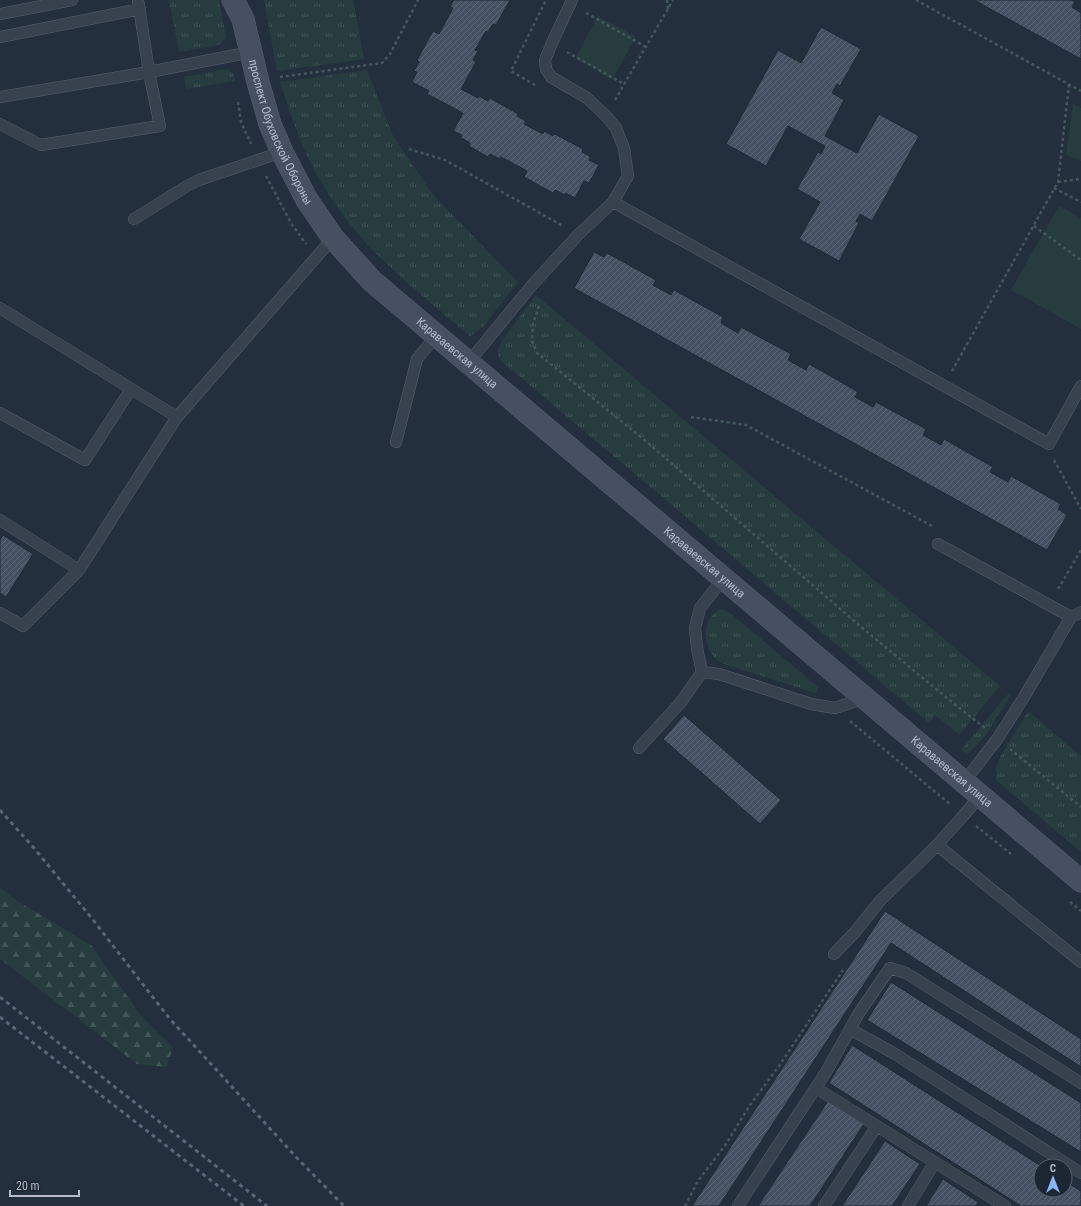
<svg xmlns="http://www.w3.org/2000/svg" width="1081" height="1206" viewBox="0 0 1081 1206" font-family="'Roboto Condensed',sans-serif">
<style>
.grass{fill:url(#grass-tufts)}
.forest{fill:url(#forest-firs)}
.park{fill:#263c3f}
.building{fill:url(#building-hatch);stroke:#1f2835}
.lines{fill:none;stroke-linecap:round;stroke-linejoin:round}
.lane-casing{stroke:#565f6c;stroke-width:12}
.secondary-casing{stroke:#565f6c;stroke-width:23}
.path{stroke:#44595c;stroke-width:2.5;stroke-dasharray:3 3;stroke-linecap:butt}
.lane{stroke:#38414e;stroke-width:11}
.secondary{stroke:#465061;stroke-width:22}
.rail{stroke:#5a6575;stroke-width:3;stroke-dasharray:4 4;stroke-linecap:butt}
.labels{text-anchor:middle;stroke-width:3;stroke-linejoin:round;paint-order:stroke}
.street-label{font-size:12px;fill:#b4bcc9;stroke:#1d2633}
</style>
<defs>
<pattern id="grass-tufts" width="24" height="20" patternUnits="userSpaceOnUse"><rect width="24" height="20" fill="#263c3f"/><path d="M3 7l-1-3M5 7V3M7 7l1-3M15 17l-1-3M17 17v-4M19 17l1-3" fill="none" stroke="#435659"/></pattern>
<pattern id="forest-firs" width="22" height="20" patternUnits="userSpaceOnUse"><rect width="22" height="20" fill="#263c3f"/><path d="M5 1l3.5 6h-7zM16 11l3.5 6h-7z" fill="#435659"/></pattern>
<pattern id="building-hatch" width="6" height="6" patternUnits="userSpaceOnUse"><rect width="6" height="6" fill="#455162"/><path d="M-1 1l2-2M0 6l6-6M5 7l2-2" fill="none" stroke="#5d6877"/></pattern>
</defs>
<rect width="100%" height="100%" fill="#242f3e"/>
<path class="grass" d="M169,0H219L226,38L219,45L179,52Z
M264,0H353L364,59L277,71Z
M227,69L233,73L235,81L186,89L184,77Z
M367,70L393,136L433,195L518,282L483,327L470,336C441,311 410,287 383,260C350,229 320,187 303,146C294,125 287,104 280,82Z
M536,295L1000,686L959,735L935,715L929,723L499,359L498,349L502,340Z
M719,610H725L730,613L818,687L817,692L815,693L721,663C718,660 714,658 712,654C702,641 704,618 719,610Z
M1009,693L1011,695L985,736L967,755L961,750Z
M1028,711L1081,756V852L996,780V768L1001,755Z"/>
<path class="forest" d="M0,887L17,901L91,945L141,1016L173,1047L167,1067L137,1064L0,959Z"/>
<path class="park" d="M598,16L636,37L612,80L575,58Z
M1073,104L1081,108V161L1066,155Z
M1059,206L1081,218V329L1011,290Z"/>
<path class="building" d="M454,0H510L496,25L493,24L488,32L486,31L475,50L478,51L473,60L476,62L461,89L478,98L479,96L488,101L490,98L518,114L517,116L526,121L524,124L543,134L544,131L553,136L555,134L583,149L582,152L591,157L589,160L599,165L589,183L584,181L575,198L566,193L565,195L555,190L553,193L524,177L527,171L501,157L500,159L490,154L488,157L469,146L470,143L461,138L462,135L453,131L463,113L427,94L429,91L412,82L417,72L414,71L419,62L417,60L433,31L439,34L453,8L450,7Z
M974,0H1071L1075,2L1072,7L1081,13V59Z
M821,27L861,49L840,86L837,84L832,93L844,100L825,136L857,153L879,114L919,136L872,221L860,214L856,221L859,223L839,261L799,239L820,202L797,189L818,152L821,154L825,146L788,126L766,166L726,144L778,50L801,63Z
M594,252L604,257L607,253L656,280L653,285L671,295L674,290L723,317L721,323L738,333L741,327L791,354L788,360L806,370L809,364L834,378L858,392L855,397L873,407L876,402L926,429L923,435L941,445L944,439L993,467L990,472L1008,482L1011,476L1061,504L1058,509L1067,515L1047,550L574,288Z
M3,535L33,554L6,597L0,593V540Z
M684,715L781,800L760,824L663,739Z
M885,911L1081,1039V1067L891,943L719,1206H692Z
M891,982L1081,1103V1152L867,1020Z
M852,1045L1041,1166V1190H1065V1181L1081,1191V1206H1021L829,1083Z
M828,1101L864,1124L810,1206H758Z
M885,1141L920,1164L892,1206H842Z
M943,1179L978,1202L976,1206H926Z"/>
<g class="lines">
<defs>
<path id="lane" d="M0,14L72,0
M0,37L140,9
M0,97L149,72L251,52
M0,124L41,145L160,126L149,72L138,0
M613,202L1049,444L1081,386
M134,219L187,186L199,180L282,152
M0,308L177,417
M468,363L533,284L578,235L613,202L628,176L624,148L616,128L606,116L587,98L551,77L546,69L545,60L552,43L572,0
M0,413L85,460L131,389
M396,442L417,359L436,336
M0,520L79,570
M938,544L1071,617
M723,579L700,608L695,628L697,648L702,672L719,674L811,704L835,708L865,698
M0,613L23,626L79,570L177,417L333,238
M639,748L681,702L702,672
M964,782L998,738L1024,697L1071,617L1081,612
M937,845L1081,962
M834,954L855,932L879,902L937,845L963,816L980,796
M850,1029L895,1054L1081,1173
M816,1088L1005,1206
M738,1206L826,1072L859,1013L890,968L906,973L1081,1083
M824,1206L877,1126
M908,1206L935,1162"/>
<g id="secondary">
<path id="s1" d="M233,0L243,19L258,82L270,124L282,152L307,200L333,238L372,281L1081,881"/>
</g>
</defs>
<use href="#lane" class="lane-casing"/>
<use href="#secondary" class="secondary-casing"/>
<path class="path" d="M667,0L668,9
M916,0L1081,91
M586,13L646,47
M567,52L624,84
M280,77L382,63L390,54L418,0
M535,85L511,71L546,0
M615,100L673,0
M238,102L241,122L251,144
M409,149L445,160L563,226
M266,176L291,223L306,244
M1058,182L1081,179
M1054,188L1081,202
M1034,226L1081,260
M539,306L533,324L532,341L537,353L648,443L860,626L953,703L985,728
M952,371L1058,182L1069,84
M691,417L746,425L934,527
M1054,460L1081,509
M1058,589L1081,550
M850,721L951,805
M1010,749L1081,807
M976,826L1011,854
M1070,902L1081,911
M685,1206L698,1181L726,1144L750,1105L779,1066L843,970"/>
<use href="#lane" class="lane"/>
<use href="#secondary" class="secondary"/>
<path class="rail" d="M0,810L33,847L90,916L169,1018L296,1157L344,1206
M0,997L267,1206
M0,1017L244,1206"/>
</g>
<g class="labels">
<g class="street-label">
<text dy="4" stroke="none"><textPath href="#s1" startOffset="141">проспект Обуховской Обороны</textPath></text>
<text dy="4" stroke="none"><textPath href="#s1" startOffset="430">Караваевская улица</textPath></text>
<text dy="4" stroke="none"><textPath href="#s1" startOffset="754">Караваевская улица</textPath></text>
<text dy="4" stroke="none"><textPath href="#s1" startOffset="1078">Караваевская улица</textPath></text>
</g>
</g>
<g transform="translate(1053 1178)"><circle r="19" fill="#1d2633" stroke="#59626f"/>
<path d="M0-3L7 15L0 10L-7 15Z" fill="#8ab4f8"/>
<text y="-6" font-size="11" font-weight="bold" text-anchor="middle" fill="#b4bcc9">С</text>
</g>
<path d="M10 1190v6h69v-6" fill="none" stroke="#b4bcc9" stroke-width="2"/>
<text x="16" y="1190" font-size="12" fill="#b4bcc9" stroke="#1d2633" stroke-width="3" paint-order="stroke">20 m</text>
</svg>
